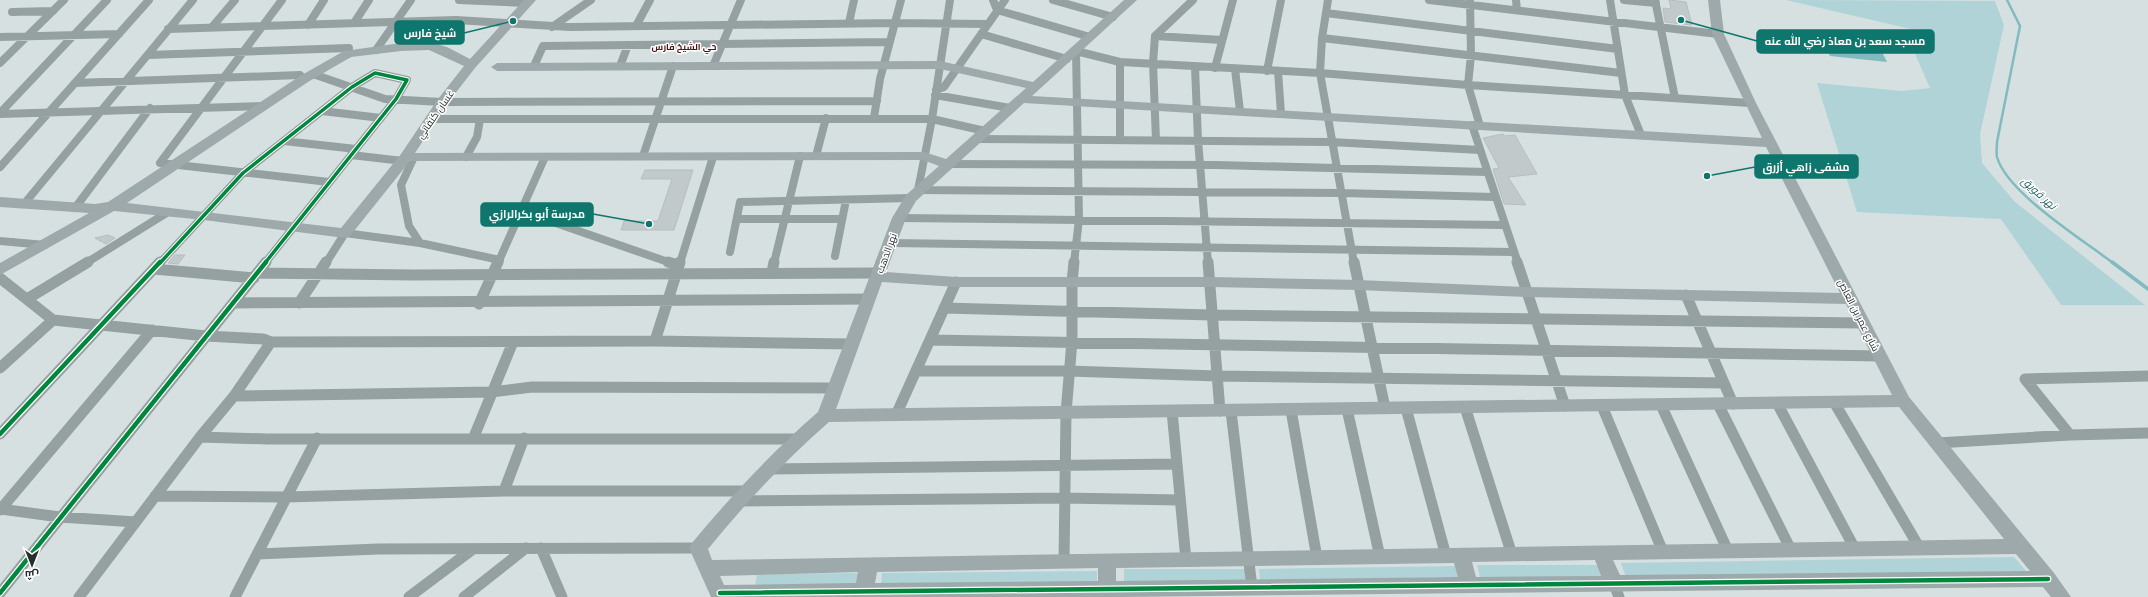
<svg xmlns="http://www.w3.org/2000/svg" width="2148" height="597" viewBox="0 0 2148 597" font-family="'DM Sans',Cairo,sans-serif">
<style>
.green{fill:#afd3d7}
.water{fill:#81bbbf}
.lines{fill:none;stroke-linecap:round;stroke-linejoin:round}
.stream-far1{stroke:#81bbbf;stroke-width:2.5}
.stream{stroke:#81bbbf;stroke-width:3.5}
.building{fill:#c1c9ca;stroke:#b7bebf}
.street-far1{stroke:#95a0a0;stroke-width:8}
.street{stroke:#95a0a0;stroke-width:11}
.secondary{fill:#9da9aa;fill-rule:evenodd}
.cycleway-far1-casing{stroke:#fff;stroke-width:5.5}
.cycleway-casing{stroke:#fff;stroke-width:7}
.cycleway-far1{stroke:#00873e;stroke-width:3.5}
.cycleway{stroke:#00873e;stroke-width:4.5}
.labels{text-anchor:middle;stroke-width:3;stroke-linejoin:round;paint-order:stroke}
.far-neighbourhood-label{font-size:9px;font-weight:bold;fill:#530e12;stroke:#fff}
.street-label{font-size:10px;fill:#272e2e;stroke:#fff}
.water-label{font-size:11px;font-style:italic;fill:#1c5d63;stroke:#fff}
.leader{fill:none;stroke:#0f766e;stroke-width:1.5}
.callout-dot{fill:#0f766e;stroke:#fff;stroke-width:1.5}
.callout{fill:#0f766e;stroke:#0f766e;stroke-width:1.5}
.callout-label{font-size:11px;text-anchor:middle;font-weight:bold;fill:#fff}
</style>
<rect width="100%" height="100%" fill="#d6e0e0"/>
<path class="green" d="M1786,0L1995,1L2004,25L1980,134L1982,163L2015,202L2145,305H2061L2001,219L1857,212L1817,83L1902,91L1930,88L1909,40L1928,33Z
M2014,557L2027,572L1626,577L1621,563Z
M1477,565H1597L1601,577H1480Z
M1460,566L1463,577L1260,580L1259,569Z
M1124,569H1245L1246,581H1124Z
M1097,571V582L881,585L882,573Z
M861,573L859,585L755,586L757,574Z"/>
<path class="water" d="M1819,32L1875,38L1887,62L1830,56Z"/>
<g class="lines">
<path class="stream-far1" d="M2007,0L2020,26L1997,142C1997,147 1996,153 1997,157C2007,193 2083,240 2113,263"/>
<path class="stream" d="M2112,262L2148,289"/>
</g>
<path class="building" d="M1669,0L1686,2L1692,25L1665,22L1663,8L1671,9Z
M1503,134L1504,136L1515,135L1537,174L1508,177L1526,205L1504,204L1493,169L1499,168L1483,138Z
M645,170H693L674,230H621L624,221H658L672,179H641Z
M108,235L115,238L106,244L95,238Z
M175,255H185L178,264L168,263Z"/>
<g class="lines">
<path class="street-far1" d="M282,0L160,163L329,182
M459,0L527,3
M950,0L932,119L918,190L1341,193L1495,197
M993,0L997,10L1090,37
M1053,0L1113,17
M1328,0L1322,38L1320,73L1354,263
M1429,0L1718,34
M1470,0L1471,55L1468,85L1480,126
M1516,0L1517,10
M1610,0L1625,95L1641,135
M1624,0L1656,3
M1655,0L1675,98
M12,12L53,11
M1326,13L1618,49
M354,23L369,0
M849,23L854,0
M308,25L324,0
M636,26L650,0
M212,27L235,0
M552,27L591,0
M168,29L456,20L570,27L895,23L986,24
M981,34L1067,59
M1155,36L1222,40
M0,37L119,34
M1322,38L1621,73
M376,50L411,0
M148,55L349,48L348,54
M1120,62V140
M0,63L64,0
M534,66L543,46L889,42
M620,66L628,45
M713,66L741,0
M1195,67L1198,140L1208,263
M1215,68L1233,0
M1235,69L1240,111
M1267,71L1281,0
M1278,71L1281,114
M313,74L385,99L442,102L877,101
M75,83L300,75L304,79
M936,90L944,87L1005,0
M935,95L1010,108
M322,111L381,118
M0,113L107,0
M0,114L264,106
M874,118L880,79L901,0
M431,119H932L985,131
M1472,125L1518,263
M976,139L1331,142L1480,150
M1156,140L1153,63L1155,36L1193,0
M284,141L356,149
M351,155L403,161
M643,156L673,66
M816,156L826,118
M466,157L477,137L480,119
M947,164L1217,165L1487,172
M0,167L149,0
M24,204L193,0
M75,208L150,108
M521,211L671,263
M899,218L1505,225
M737,219H842
M0,241L45,245
M420,243L500,260
M890,243L1513,252
M730,252L740,202L911,198
M835,256L846,200
M86,263L168,212
M160,263L243,173L352,87L375,73L407,80L396,99L265,263
M326,263L345,233L420,243L409,226L401,185L414,157
M498,263L545,157
M680,263L713,157
M774,263L800,156
M1074,263L1079,219L1076,51L1120,62L1320,73L1468,85L1750,103"/>
<path class="street" d="M668,262L678,265
M1208,262L1220,411
M1354,262L1385,408
M1517,262L1565,406
M154,269L254,278
M772,272L774,262
M258,273L413,275L880,273
M0,278L53,320L206,336L263,339L271,342L655,341L851,344
M1686,295L1733,404
M27,299L88,262
M233,303L869,299
M299,303L326,262
M479,304L498,262
M944,308L1212,315L1863,323
M930,340L1880,356
M655,341L680,262
M0,368L53,320
M916,371H1069L1217,376L1724,383
M234,396L491,392L532,387L835,388
M1834,402L1919,547
M1777,403L1855,549
M1718,404L1791,550
M1661,405L1728,551
M1602,406L1663,552
M1465,407L1512,555
M1406,408L1446,556
M1347,409L1380,557
M1291,410L1317,558
M1172,411L1186,560
M1231,411L1252,588
M896,415L956,282
M0,434L160,262
M2070,435L2025,379L2148,376
M200,437L267,439H798
M473,439L513,342
M1937,443L2070,435L2148,433
M769,469L1177,464
M504,491L524,438
M155,496L286,497L504,491H747
M737,501L1064,498L1180,500
M0,509L60,517L136,522
M0,510L152,330
M541,548L562,597
M257,554L378,549L698,548
M1064,561L1066,413L1072,341V282L1074,262
M1614,584L1619,597
M0,593L266,262
M79,597L200,437L234,396L271,342
M235,597L317,438
M409,597L473,549
M464,597L526,548"/>
<path class="secondary" d="M524,0H536L475,68L447,104L415,153L924,152L946,159L1026,88L940,69L497,71L491,67L497,63L940,61L1033,82L1124,0H1137L1032,96L1762,138L1712,34L1708,0H1720L1724,34L1756,103L1909,397L2054,573L2071,597H2051L2043,587L1119,597H711L689,548L692,543C731,496 772,452 818,412L892,218L906,195L939,166L923,160L410,161L350,236L345,238L204,220L114,211L0,275V263L89,213L0,207V197L95,204L108,202L300,76L344,51L401,43L430,42L447,47L470,59ZM429,50L464,66L438,99L401,154L341,228L127,203L308,82L351,57L401,51ZM1024,103L1766,147L1840,293L1527,287L1358,280L1211,277H956L886,272L906,218L916,201ZM882,282L956,287H1211L1358,290L1527,297L1846,304L1892,395L836,409ZM1899,407L2004,539L712,560L708,549C745,504 784,461 829,422ZM2016,554L2030,571L1620,575L1613,560ZM1595,560L1601,576L1476,577L1472,562ZM1454,563L1458,577L1116,581V568ZM1098,568V581L875,583L877,572ZM858,572L856,583L724,585L720,576Z"/>
<defs>
<path id="cycleway-far1" d="M160,263L243,173L352,87L375,73L407,80L396,99L265,263"/>
<path id="cycleway" d="M0,434L160,262
M0,593L266,262
M720,593L2048,579"/>
</defs>
<use href="#cycleway-far1" class="cycleway-far1-casing"/>
<use href="#cycleway" class="cycleway-casing"/>
<use href="#cycleway-far1" class="cycleway-far1"/>
<use href="#cycleway" class="cycleway"/>
</g>
<g class="labels">
<g class="far-neighbourhood-label">
<text x="684" y="50">حي الشيخ فارس</text>
</g>
<g class="street-label">
<text transform="translate(435 114) rotate(-55)" y="4">غسان كنفاتي</text>
<text transform="translate(886 253) rotate(-70)" y="4">نهر الدهب</text>
<text transform="translate(1859 315) rotate(63)" y="4">شارع عمر بن العاص</text>
</g>
<g class="water-label">
<text transform="translate(2039 193) rotate(42)" y="4">نهر قويق</text>
</g>
</g>
<path class="leader" d="M513 21L464 33M1681 20L1757 41M1707 176L1755 167M649 224L593 214"/>
<g class="callout-dot">
<circle cx="513" cy="21" r="4"/>
<circle cx="1681" cy="20" r="4"/>
<circle cx="1707" cy="176" r="4"/>
<circle cx="649" cy="224" r="4"/>
</g>
<g class="callout">
<rect x="395" y="21" width="69" height="23" rx="4"/>
<rect x="1757" y="30" width="177" height="23" rx="4"/>
<rect x="1755" y="155" width="103" height="23" rx="4"/>
<rect x="481" y="203" width="112" height="23" rx="4"/>
</g>
<g class="callout-label">
<text x="430" y="37">شيخ فارس</text>
<text x="1845" y="45">مسجد سعد بن معاذ رضي الله عنه</text>
<text x="1806" y="171">مشفى زاهي أزرق</text>
<text x="537" y="218">مدرسة أبو بكرالرازي</text>
</g>
<g transform="translate(32 565) rotate(180)" stroke="#ffffff" stroke-width="3" paint-order="stroke">
<path d="M0-3L7 15L0 10L-7 15Z" fill="#272e2e"/>
<text y="-6" font-size="11" font-weight="bold" text-anchor="middle" fill="#272e2e">ش</text>
</g>
</svg>
